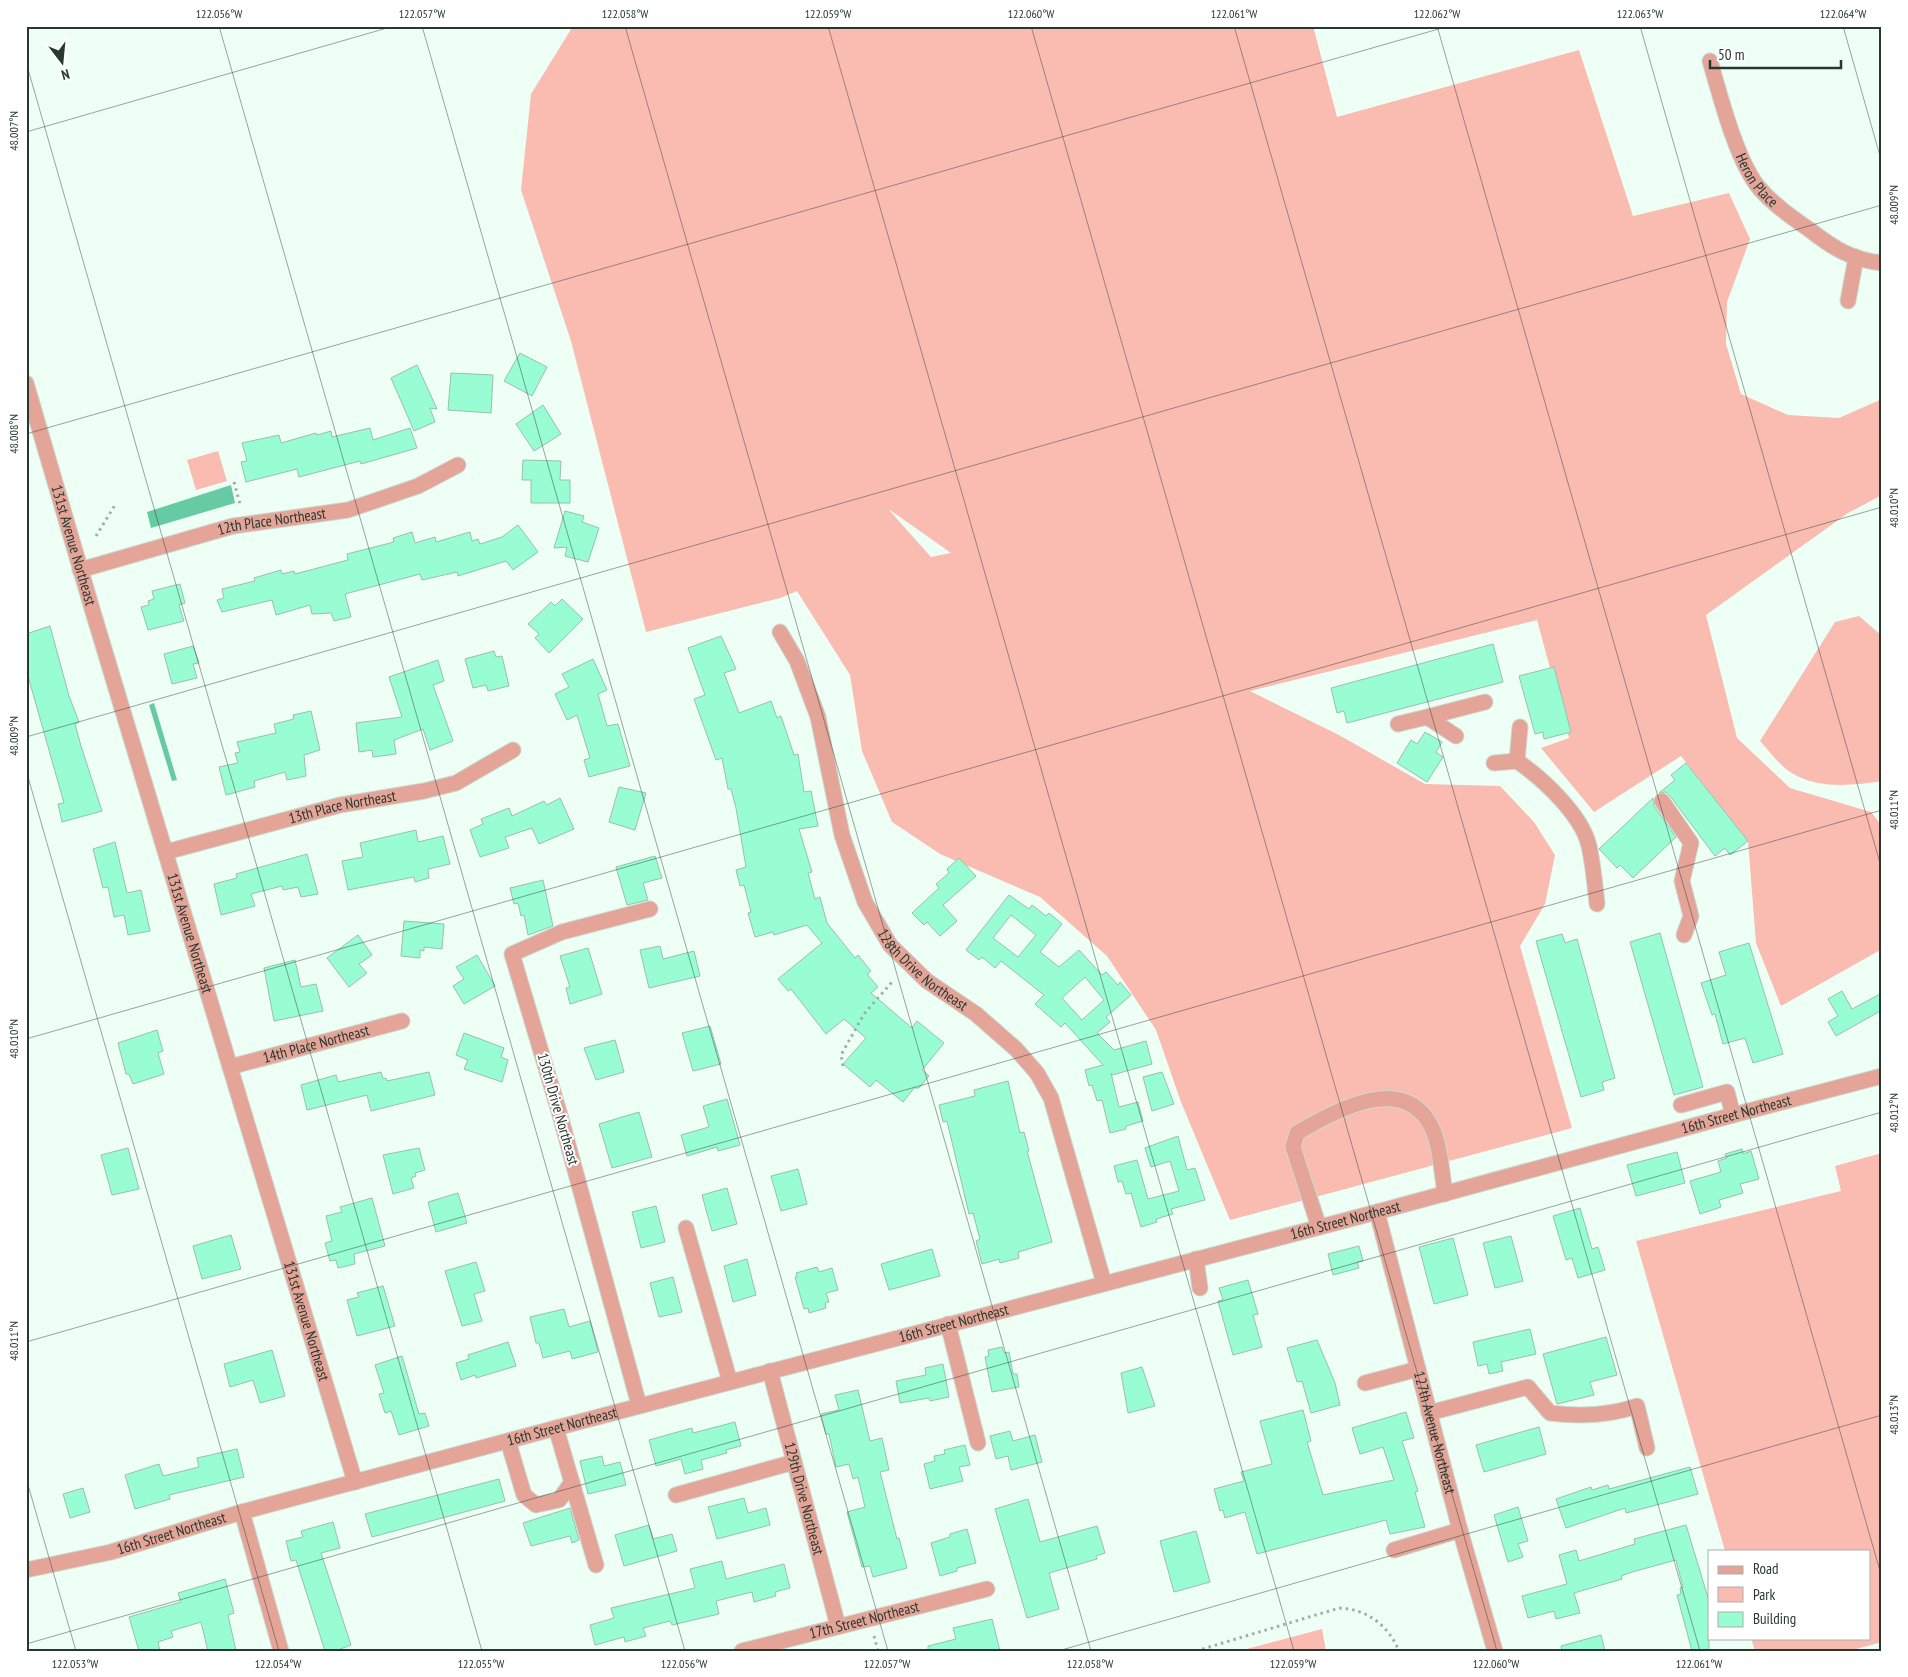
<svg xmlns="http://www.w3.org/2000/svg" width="1908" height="1677" viewBox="0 0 1908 1677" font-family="'PT Sans Narrow',sans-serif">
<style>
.green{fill:#fabcb1;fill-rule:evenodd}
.water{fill:#66cba2}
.building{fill:#98fdd2;stroke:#98c0ad;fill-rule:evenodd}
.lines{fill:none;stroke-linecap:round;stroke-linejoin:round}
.minor-casing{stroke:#cadbd2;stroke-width:17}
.path{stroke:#9eafa6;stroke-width:3;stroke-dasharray:2.5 4;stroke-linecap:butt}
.minor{stroke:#e4a498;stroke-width:15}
.ticks{fill:none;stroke:#283830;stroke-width:1;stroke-opacity:0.45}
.labels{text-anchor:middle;stroke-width:4;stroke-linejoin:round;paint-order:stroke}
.street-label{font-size:15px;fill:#283830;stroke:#fff}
.neatline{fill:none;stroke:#283830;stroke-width:2}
.ticks-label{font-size:12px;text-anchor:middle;fill:#283830}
</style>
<rect width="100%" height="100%" fill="#eefff6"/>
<path class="green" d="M573,26H1313L1337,117L1579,50L1633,216L1729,193L1750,239L1727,302L1726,344L1741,394L1788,415L1839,418L1882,399V495L1848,513L1706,615L1737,738L1790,788L1871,812L1882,826V949L1781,1006L1756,943L1748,841L1681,756L1594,812L1541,748L1569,738L1537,620L1250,691L1339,735L1425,784L1500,786L1534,822L1555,855L1545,904L1520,946L1572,1128L1230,1220L1181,1102L1156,1030L1107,956L1040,897L940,854L892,822L862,751L850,675L797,591L780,598L646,632L571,341L521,190L531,94ZM889,510H890L951,553L931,557Z
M218,451L227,481L196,490L187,460Z
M1859,616L1882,636V781C1855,785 1823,789 1797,776C1782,769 1771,753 1760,741L1835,622Z
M1882,1153V1642L1849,1651H1755L1751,1638H1869V1551H1725L1636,1241L1841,1191L1835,1166Z
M1322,1629L1326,1651H1239Z"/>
<path class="water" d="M231,485L235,503L151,528L147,512Z
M154,703L177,780L172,781L149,705Z"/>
<path class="building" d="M520,353L547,367L532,396L504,381Z
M417,365L437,409L430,408L435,422L414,431L391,378Z
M451,373L493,375L491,413L448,410Z
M543,405L561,434L534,451L516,424Z
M370,428L373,440L410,428L417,448L361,464L360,461L299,477L297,469L246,482L241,462L247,461L242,443L279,435L281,443L316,433L317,435L331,431L332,437Z
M523,460L561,461L560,480H570V503H531V480H522Z
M565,511L584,516L582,522L599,528L588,562L565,556L567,547L554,548Z
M518,525L538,552L513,570L506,561L458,576L457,572L422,580L420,574L345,594L351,617L334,621L331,613L312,614L310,605L276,615L272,600L222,612L217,600L224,598L222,589L255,581L254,578L281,570L282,574L294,571L295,574L348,560L347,554L394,542L393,538L412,532L415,543L435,537L436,542L470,532L472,541L478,539L480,544L502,537Z
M180,584L185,603L179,605L184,621L148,630L141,607L149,605L148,601L154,599L152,591Z
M562,599L583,619L549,653L535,638L539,634L528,624L551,602L555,606Z
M50,626L69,696L79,722L75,724L81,746L102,811L62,822L58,804L64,803L26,669V634Z
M721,636L736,669L724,673L739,713L771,701L777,718L781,716L794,755L798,754L804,792L811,791L818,826L799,829L812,872L808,873L815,899L820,897L827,923L855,958L858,955L871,971L867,974L878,987L871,993L912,1028L917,1021L944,1043L922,1070L929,1076L919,1088H914L903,1102L876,1080L870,1087L843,1064L866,1038L844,1019L826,1034L791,989L788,991L778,979L822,943L807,925L774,935L773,932L755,937L748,913L751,912L744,885L740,886L736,870L746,867L736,808L731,789H728L722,758L716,760L694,699L705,695L688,648Z
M1493,644L1503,682L1347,723L1344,711L1337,713L1331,688Z
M193,646L199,663L193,664L197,678L172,684L164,654Z
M494,651L496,657L502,656L509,686L488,691L486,685L473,688L465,659Z
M593,659L607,690L598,694L607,726L618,724L630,766L589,777L584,760L590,758L577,715L567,720L555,694L569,687L562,674Z
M438,660L444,681L433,685L453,741L430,750L423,729L394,740L396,754L373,757L372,750L359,752L356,723L402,717L389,677Z
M1554,667L1571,732L1544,739L1543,732L1535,734L1519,676Z
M311,711L320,750L304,755L306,776L287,780L285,772L254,781L255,787L226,795L219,767L238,763L235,753L240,752L237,742L276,733L274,724L294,719L293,715Z
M1425,732L1442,742L1436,752L1443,757L1427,782L1397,763L1411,740L1417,744Z
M1686,763L1748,841L1730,855L1725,848L1715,856L1670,796L1666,792L1659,793L1675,780L1671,775Z
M619,787L646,793L635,830L609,822Z
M560,798L574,829L539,844L532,828L505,837L509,848L480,857L470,830L483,824L481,819L509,808L512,816L544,801L547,805Z
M1653,798L1654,806L1676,837L1633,878L1620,865L1617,868L1599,849Z
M416,830L418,842L443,836L450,864L428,869L429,878L415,882L414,877L348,890L342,861L363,857L360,843Z
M115,842L127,893L141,890L150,931L128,935L124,915L114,917L108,887L103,888L93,849Z
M307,854L318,894L301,897L298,887L283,890L282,886L251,894L255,906L221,915L214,884L237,878L236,874Z
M655,856L662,878L643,883L648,900L627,905L616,867Z
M959,858L976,876L943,905L957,921L940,936L927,922L924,925L912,913L939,888L936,884L949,873L947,869Z
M543,880L553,926L528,935L524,915L521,916L518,903L514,904L510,888Z
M1009,895L1029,909L1032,905L1046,916L1049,913L1062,924L1040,952L1059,967L1079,950L1102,975L1106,972L1118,985L1120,982L1131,995L1106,1017L1110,1022L1097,1033L1114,1050L1146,1041L1152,1064L1112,1075L1111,1073L1119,1107L1138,1102L1143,1121L1126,1126V1129L1110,1133L1102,1100L1097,1101L1092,1085L1089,1086L1085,1070L1103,1065L1065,1023L1061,1027L1035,1004L1044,995L1001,961L995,968L982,957L979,960L966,950ZM1011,915L1036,935L1018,957L993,938ZM1085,977L1104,1000L1082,1020L1062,998Z
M404,921L444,924L442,949L424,947V951L420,950V958L401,956Z
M1660,933L1703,1087L1674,1095L1630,942Z
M1562,934L1565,943L1577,939L1615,1078L1602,1082L1604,1090L1581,1097L1536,941Z
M358,935L372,955L359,964L367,973L349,987L327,958Z
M1749,943L1783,1054L1753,1063L1745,1038L1723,1044L1715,1014L1712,1015L1701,983L1726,975L1719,952Z
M660,946L663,959L694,951L700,976L649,988L640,950Z
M588,948L602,994L570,1004L566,988L570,987L560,956Z
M477,955L495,986L464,1004L453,986L464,979L456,967Z
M295,960L301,987L316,984L323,1011L274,1021L264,968Z
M1842,991L1852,1009L1882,993V1010L1836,1036L1828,1022L1838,1016L1828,999Z
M710,1026L721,1064L693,1071L682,1033Z
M157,1030L163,1051L158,1053L164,1074L133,1084L129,1074H126L118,1043Z
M464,1033L504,1048L501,1057L508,1060L502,1082L464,1069L468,1060L456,1055Z
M615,1040L624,1072L596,1080L584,1048Z
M381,1072L383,1079L386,1078L387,1081L429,1072L435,1095L371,1111L367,1095L307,1110L301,1085L336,1075L338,1082Z
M1162,1072L1174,1104L1152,1111L1143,1077Z
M1008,1081L1020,1133L1024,1132L1029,1151H1027L1052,1242L1018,1252L1019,1258L1000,1263L999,1259L982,1264L976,1241L980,1239L973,1213L969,1214L947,1121L943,1122L939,1105L975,1096L974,1090Z
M727,1099L740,1145L718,1151L717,1147L687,1156L681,1135L709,1127L703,1106Z
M639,1112L652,1157L612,1168L599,1124Z
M1178,1136L1187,1170L1195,1168L1205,1200L1171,1209L1173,1214L1156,1219L1157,1222L1141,1227L1131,1193L1126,1194L1122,1181L1118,1182L1114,1166L1137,1160L1148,1199L1179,1191L1170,1161L1151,1167L1145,1148Z
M128,1148L139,1189L112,1195L101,1155Z
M419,1148L425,1170L415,1173L416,1176L411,1178L414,1188L393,1194L383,1155Z
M1742,1149L1743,1154L1751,1151L1759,1179L1740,1184L1743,1193L1719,1200L1721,1207L1700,1214L1690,1181L1721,1172L1718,1161L1727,1158L1725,1154Z
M1677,1152L1685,1183L1636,1196L1627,1165Z
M798,1169L807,1204L781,1211L771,1176Z
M727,1188L737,1224L712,1231L702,1195Z
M458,1193L467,1223L436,1232L428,1202Z
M372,1198L385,1246L354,1254L355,1264L338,1268L336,1260L330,1261L325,1243L332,1241L326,1216L342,1212L340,1207Z
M656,1206L665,1242L641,1248L632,1212Z
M1580,1208L1592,1249L1598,1247L1605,1270L1578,1278L1572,1258L1566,1260L1553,1216Z
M231,1235L241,1269L202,1279L193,1246Z
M1511,1236L1523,1281L1495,1288L1483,1243Z
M1453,1238L1468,1295L1434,1304L1419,1247Z
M1359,1246L1363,1261L1357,1262L1359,1268L1333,1275L1328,1254Z
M932,1249L940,1276L889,1290L881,1264Z
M747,1259L756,1295L733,1302L724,1266Z
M476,1262L485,1291L474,1294L482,1321L462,1326L445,1271Z
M817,1267L819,1272L832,1268L838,1290L826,1293L829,1302L825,1303L826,1308L809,1313L808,1308L804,1309L795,1277H797L796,1273Z
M673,1277L682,1312L659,1317L650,1283Z
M1248,1280L1258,1314L1253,1315L1262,1347L1233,1355L1218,1301L1223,1300L1219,1288Z
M383,1286L395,1326L357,1336L347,1300L359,1297L357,1293Z
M564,1309L569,1327L590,1321L598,1352L572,1359L570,1351L543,1358L539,1343H536L530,1317Z
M1530,1329L1536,1354L1501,1362L1503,1371L1489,1374L1487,1364L1478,1366L1473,1342Z
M1606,1337L1617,1375L1590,1382L1594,1395L1557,1404L1543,1354Z
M1317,1340L1335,1383L1340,1405L1311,1413L1302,1381L1297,1382L1287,1348Z
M508,1342L516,1366L476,1378L475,1375L461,1380L456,1363L469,1359L468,1355Z
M1002,1347L1004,1353L1009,1352L1013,1374H1017L1019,1387L992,1392L985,1357L989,1356L988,1350Z
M272,1350L285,1396L260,1403L253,1380L230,1387L224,1364Z
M402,1356L419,1414L425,1413L429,1426L399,1435L391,1411L385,1413L379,1394L384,1393L375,1365Z
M943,1364L949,1397L930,1401L929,1398L900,1403L896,1381L926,1375L925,1368Z
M1142,1367L1155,1406L1128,1413L1121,1373Z
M858,1390L870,1441L882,1438L889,1470L880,1472L897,1539L899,1538L907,1568L873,1577L870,1566L862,1567L847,1512L865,1507L858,1477L853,1479L849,1464L836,1467L829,1434H826L821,1414L839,1410L835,1395Z
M1303,1410L1311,1441L1307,1442L1323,1495L1394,1480L1383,1447L1360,1454L1352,1428L1406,1412L1414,1438L1402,1441L1418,1491L1415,1492L1425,1527L1390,1534L1386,1520L1257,1554L1245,1512L1225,1518L1223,1510L1220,1511L1214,1489L1244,1481L1241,1472L1272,1464L1260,1421Z
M735,1422L741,1446L726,1450L727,1453L701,1460L703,1469L685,1474L681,1459L656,1466L649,1440L692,1428L693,1433Z
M1539,1427L1546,1454L1484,1472L1476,1445Z
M1010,1431L1013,1441L1035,1435L1042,1462L1011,1470L1008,1456L996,1459L990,1436Z
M965,1445L970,1465L959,1467L963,1481L930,1489L924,1464L935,1461L934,1456L945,1454L944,1450Z
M237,1449L244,1477L169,1495L170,1499L135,1509L125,1475L159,1464L163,1476L199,1467L197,1458Z
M602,1456L604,1466L620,1462L626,1485L588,1494L580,1461Z
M1690,1467L1698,1494L1626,1513L1625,1508L1566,1528L1556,1499L1591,1487L1592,1490L1608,1485L1609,1489Z
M499,1479L505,1501L372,1537L365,1514Z
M83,1488L90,1512L70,1518L63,1494Z
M744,1498L748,1513L766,1508L770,1525L717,1539L708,1507Z
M1028,1499L1040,1542L1097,1526L1105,1553L1096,1556L1097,1559L1049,1573L1059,1609L1027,1618L995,1509Z
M1518,1507L1528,1541L1518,1544L1523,1557L1508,1562L1494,1515Z
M570,1508L579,1540L572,1543L570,1536L531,1546L523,1523Z
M333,1522L340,1548L321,1553L351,1645L335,1651H325L296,1560L291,1561L286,1541L303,1537L301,1531Z
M649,1525L653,1539L672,1534L677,1551L624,1566L615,1535Z
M1686,1525L1709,1601V1651H1692L1677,1595L1681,1594L1680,1588L1683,1587L1676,1560L1632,1572L1621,1576L1622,1579L1574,1593L1580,1613L1556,1619L1554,1611L1528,1618L1522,1596L1567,1584L1559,1555L1576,1550L1579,1561L1635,1544L1634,1539Z
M967,1529L976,1563L957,1568V1571L940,1576L931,1543L950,1537V1534Z
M1196,1531L1210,1582L1174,1592L1160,1541Z
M722,1561L726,1579L784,1564L790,1588L775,1592L776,1596L754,1602L752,1592L716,1601L719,1614L672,1625L670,1621L643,1628L646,1636L625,1642L624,1637L595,1645L590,1625L614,1618L611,1608L695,1588L690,1569Z
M225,1579L234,1613L228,1615L236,1651H208L201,1622L171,1631L173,1637L158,1642L160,1651H139L129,1617L181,1602L178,1593Z
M992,1619L1000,1651H928V1646L956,1639L953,1628Z
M1601,1635L1605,1651H1562L1561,1646Z"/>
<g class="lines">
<defs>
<g id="minor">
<path id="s1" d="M1710,61C1720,95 1737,163 1760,189C1774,205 1793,218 1810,230C1833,248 1852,260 1882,263"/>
<path d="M1848,301L1856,257"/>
<path id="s2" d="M26,383L93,612L355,1482"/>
<path id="s3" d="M80,570L233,526L348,510L418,486L458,465"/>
<path id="s4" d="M780,632L797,661L818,717L842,835L865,902L890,945L927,981L976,1014L1016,1049L1037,1073L1051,1098L1104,1283"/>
<path d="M1427,717L1485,702"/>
<path d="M1398,724L1427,717L1456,736"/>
<path d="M1517,761L1520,727"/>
<path d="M1494,763L1517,761C1542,778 1582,815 1589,846C1593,864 1595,884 1597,904"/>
<path d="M1662,801L1691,843L1682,881L1691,916L1684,935"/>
<path id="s5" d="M166,852L340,805L424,791L456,783L513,750"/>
<path id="s6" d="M230,1067L402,1021"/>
<path d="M1681,1105L1727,1092L1733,1115"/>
<path id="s7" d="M1377,1212L1460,1530L1495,1651"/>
<path d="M1319,1227L1293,1147L1297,1133C1334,1111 1403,1072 1431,1126C1440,1143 1442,1174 1445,1194"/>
<path d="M686,1228L730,1382"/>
<path d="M1196,1259L1200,1288"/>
<path d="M948,1324L978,1443"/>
<path id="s8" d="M770,1371L838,1626"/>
<path d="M1365,1383L1418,1369"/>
<path d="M639,1405L560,1115L512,954L562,932L650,909"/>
<path d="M1429,1413L1528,1387L1550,1413C1581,1417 1608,1416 1637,1406L1647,1448"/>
<path d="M556,1428L596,1565"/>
<path d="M508,1441L524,1495L536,1505L559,1500L572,1482"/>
<path d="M676,1495L794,1462"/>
<path d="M242,1512L281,1651"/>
<path d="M1394,1550L1460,1530"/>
<path id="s9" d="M26,1570L111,1552L242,1512L556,1428L1377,1212L1733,1115L1882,1076"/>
<path id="s10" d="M742,1651L987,1589"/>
</g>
</defs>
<use href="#minor" class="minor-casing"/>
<path class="path" d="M234,482L240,504
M96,536L115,505
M843,1066L841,1055L864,1014L892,982
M874,1636L878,1651
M1196,1651L1339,1608C1367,1609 1388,1625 1399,1651"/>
<use href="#minor" class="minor"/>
</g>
<path class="ticks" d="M219,26L685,1651M422,26L888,1651M625,26L1091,1651M828,26L1294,1651M1031,26L1497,1651M1234,26L1700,1651M1437,26L1882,1578M1640,26L1882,870M1843,26L1882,163M26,62L482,1651M26,132L394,26M26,434L1449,26M26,737L1882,205M26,770L279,1651M26,1039L1882,507M26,1342L1882,810M26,1478L76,1651M26,1644L1882,1112M1058,1651L1882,1415"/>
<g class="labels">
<g class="street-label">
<text dy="5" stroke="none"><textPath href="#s1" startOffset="129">Heron Place</textPath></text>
<text dy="5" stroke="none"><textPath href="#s3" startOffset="198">12th Place Northeast</textPath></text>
<text dy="5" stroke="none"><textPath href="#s2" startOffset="169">131st Avenue Northeast</textPath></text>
<text dy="5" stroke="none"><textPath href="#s5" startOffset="182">13th Place Northeast</textPath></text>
<text dy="5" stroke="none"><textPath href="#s2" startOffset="574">131st Avenue Northeast</textPath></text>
<text dy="5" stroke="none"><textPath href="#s4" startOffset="375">128th Drive Northeast</textPath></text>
<text dy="5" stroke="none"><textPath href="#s6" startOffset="89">14th Place Northeast</textPath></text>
<text transform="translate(558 1109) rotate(74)" y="5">130th Drive Northeast</text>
<text dy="5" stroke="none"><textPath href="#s9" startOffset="1770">16th Street Northeast</textPath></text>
<text dy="5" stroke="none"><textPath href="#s9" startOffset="1365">16th Street Northeast</textPath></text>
<text dy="5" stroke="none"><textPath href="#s2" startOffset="979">131st Avenue Northeast</textPath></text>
<text dy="5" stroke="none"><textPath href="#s9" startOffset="960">16th Street Northeast</textPath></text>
<text dy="5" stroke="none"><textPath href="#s9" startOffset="555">16th Street Northeast</textPath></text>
<text dy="5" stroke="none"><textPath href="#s7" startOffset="228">127th Avenue Northeast</textPath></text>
<text dy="5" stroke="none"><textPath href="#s8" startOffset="132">129th Drive Northeast</textPath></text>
<text dy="5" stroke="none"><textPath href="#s9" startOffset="150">16th Street Northeast</textPath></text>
<text dy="5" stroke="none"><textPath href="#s10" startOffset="126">17th Street Northeast</textPath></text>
</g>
</g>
<rect width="1908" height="1677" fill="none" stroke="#ffffff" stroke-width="55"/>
<rect x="1708" y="1550" width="162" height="90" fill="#ffffff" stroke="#a9afac"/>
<rect x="1718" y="1566" width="25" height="8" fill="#e4a498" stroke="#a9afac"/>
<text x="1753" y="1574" font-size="15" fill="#283830">Road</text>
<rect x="1718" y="1587" width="25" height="15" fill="#fabcb1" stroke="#a9afac"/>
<text x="1753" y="1600" font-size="15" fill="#283830">Park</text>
<rect x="1718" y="1612" width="25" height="15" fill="#98fdd2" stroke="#a9afac"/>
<text x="1753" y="1624" font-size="15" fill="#283830">Building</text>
<g transform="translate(62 62) rotate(164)" stroke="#ffffff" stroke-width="4" paint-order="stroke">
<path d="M0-4L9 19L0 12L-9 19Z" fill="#283830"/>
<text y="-8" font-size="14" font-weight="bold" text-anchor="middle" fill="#283830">N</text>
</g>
<path d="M1710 60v8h131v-8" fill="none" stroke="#283830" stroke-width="2.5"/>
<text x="1718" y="60" font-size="15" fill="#283830" stroke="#ffffff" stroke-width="4" paint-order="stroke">50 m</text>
<rect x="28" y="28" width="1852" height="1622" class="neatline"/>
<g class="ticks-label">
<text x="219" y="18">122.056°W</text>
<text x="422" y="18">122.057°W</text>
<text x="625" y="18">122.058°W</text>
<text x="828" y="18">122.059°W</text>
<text x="1031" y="18">122.060°W</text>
<text x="1234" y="18">122.061°W</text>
<text x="1437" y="18">122.062°W</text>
<text x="1640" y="18">122.063°W</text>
<text x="1843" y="18">122.064°W</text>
<text transform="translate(14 131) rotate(-90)" y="4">48.007°N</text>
<text transform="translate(1894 205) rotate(-90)" y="4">48.009°N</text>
<text transform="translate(14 434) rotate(-90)" y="4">48.008°N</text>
<text transform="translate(1894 508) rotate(-90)" y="4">48.010°N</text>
<text transform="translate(14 736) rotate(-90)" y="4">48.009°N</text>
<text transform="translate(1894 810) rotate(-90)" y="4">48.011°N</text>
<text transform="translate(14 1039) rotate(-90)" y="4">48.010°N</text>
<text transform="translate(1894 1113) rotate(-90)" y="4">48.012°N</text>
<text transform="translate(14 1341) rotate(-90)" y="4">48.011°N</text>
<text transform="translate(1894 1415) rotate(-90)" y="4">48.013°N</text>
<text x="75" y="1668">122.053°W</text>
<text x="278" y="1668">122.054°W</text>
<text x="481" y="1668">122.055°W</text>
<text x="684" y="1668">122.056°W</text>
<text x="887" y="1668">122.057°W</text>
<text x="1090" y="1668">122.058°W</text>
<text x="1293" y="1668">122.059°W</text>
<text x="1496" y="1668">122.060°W</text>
<text x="1699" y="1668">122.061°W</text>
</g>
</svg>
